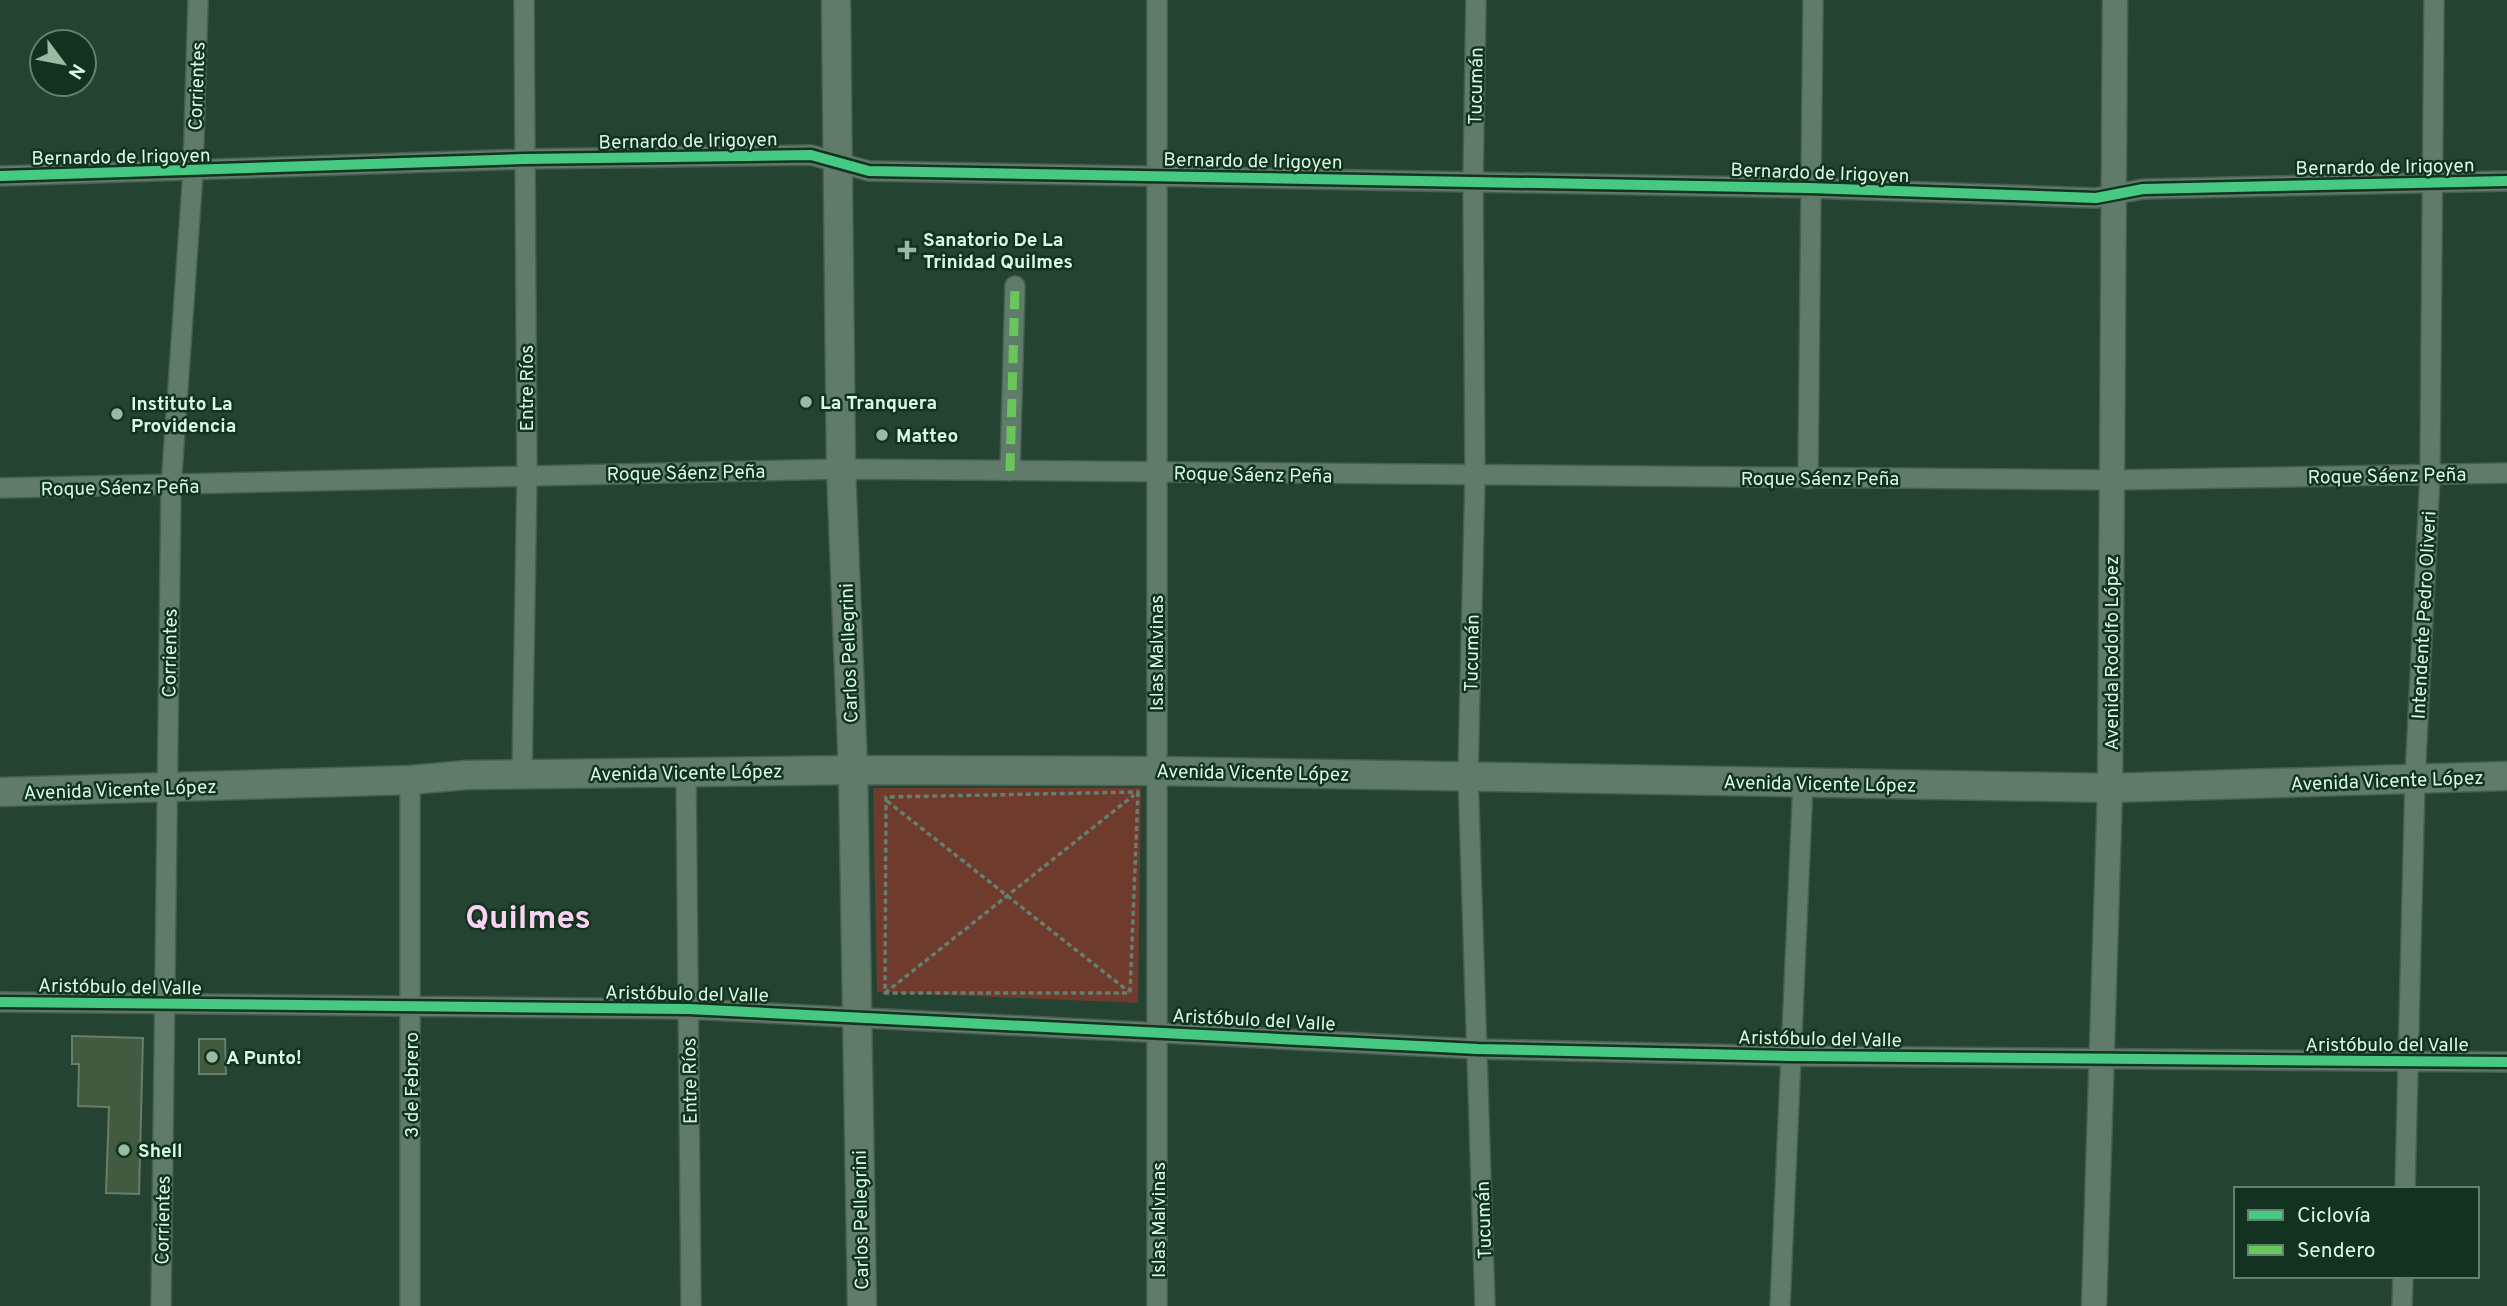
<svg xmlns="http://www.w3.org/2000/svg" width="2507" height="1306" viewBox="0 0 2507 1306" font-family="Overpass,sans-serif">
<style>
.green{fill:#6f3b2c}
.building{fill:#425a40;stroke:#687e69;stroke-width:2}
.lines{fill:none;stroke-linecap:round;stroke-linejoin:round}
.minor-casing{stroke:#475f50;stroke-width:22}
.tertiary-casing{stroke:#475f50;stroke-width:27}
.secondary-casing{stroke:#475f50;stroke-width:31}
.path{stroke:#667f70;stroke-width:3.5;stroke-dasharray:5 3.5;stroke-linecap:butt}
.minor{stroke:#617b6b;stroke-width:19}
.tertiary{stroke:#617b6b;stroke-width:24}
.secondary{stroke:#617b6b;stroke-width:28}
.quiet{stroke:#6ac65a;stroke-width:9;stroke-dasharray:18 9;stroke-linecap:butt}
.cycleway-casing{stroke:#13321f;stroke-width:15}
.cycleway{stroke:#46c982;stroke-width:10}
.poi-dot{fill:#99bba4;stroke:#13321f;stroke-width:2.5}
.labels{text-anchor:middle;stroke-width:5;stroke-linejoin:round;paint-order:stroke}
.street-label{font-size:19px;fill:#d7fbe2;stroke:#13321f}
.poi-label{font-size:19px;font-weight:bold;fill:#d7fbe2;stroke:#13321f;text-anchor:start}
.town-label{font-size:33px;font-weight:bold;fill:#fbd3f2;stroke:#13321f}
</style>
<rect width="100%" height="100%" fill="#254332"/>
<path class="green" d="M873,788H1141L1138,1003L877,992Z"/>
<path class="building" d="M72,1036L143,1038L139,1194L106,1193L109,1107L78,1106L79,1064H72Z
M199,1039H225L226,1074H199Z"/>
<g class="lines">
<defs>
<path id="minor" d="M1157,0V1306
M1476,0L1473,183L1475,476L1468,775L1485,1306
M0,176L524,159L811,155L869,171L1809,188L2096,198L2143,189L2507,181
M1010,471L1015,286
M1808,479L1813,0
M0,488L841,469L2112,480L2507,473
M686,771L691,1306
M522,776L527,475L524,0
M0,1002L688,1009L1478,1049L1792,1056L2507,1062
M2405,1189L2415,779L2430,475L2434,0
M161,1306L171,487L193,172L198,0
M410,1306V780
M1780,1306L1803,783
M2402,1306L2403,1276"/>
<path id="tertiary" d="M2094,1306L2110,788L2115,0"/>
<path id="secondary" d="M836,0L841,469L853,770L862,1306
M0,792L410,780L466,775L853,770L1156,771L2110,788L2507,776"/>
</defs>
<use href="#minor" class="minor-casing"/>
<use href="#tertiary" class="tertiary-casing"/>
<use href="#secondary" class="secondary-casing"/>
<path class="path" d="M1138,792L1130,993H885L886,797Z
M887,801L1128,991
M885,993L1134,795"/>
<use href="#minor" class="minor"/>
<use href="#tertiary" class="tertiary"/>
<use href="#secondary" class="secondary"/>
<path class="quiet" d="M1010,471L1015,286"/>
<defs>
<path id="cycleway" d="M0,176L524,159L811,155L869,171L1809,188L2096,198L2143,189L2507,181
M0,1002L688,1009L1478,1049L1792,1056L2507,1062"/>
</defs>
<use href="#cycleway" class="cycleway-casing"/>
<use href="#cycleway" class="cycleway"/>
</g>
<g class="poi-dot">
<path d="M903.5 239.5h7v7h7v7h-7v7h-7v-7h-7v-7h7z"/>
<circle cx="806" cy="402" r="7"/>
<circle cx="117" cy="414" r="7"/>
<circle cx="882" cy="435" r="7"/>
<circle cx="212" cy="1057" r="7"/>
<circle cx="124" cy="1150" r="7"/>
</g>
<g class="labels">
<g class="street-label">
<text transform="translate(196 86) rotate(-88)" y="7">Corrientes</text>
<text transform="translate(1475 86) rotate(-89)" y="7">Tucumán</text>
<text transform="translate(688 140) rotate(-1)" y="7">Bernardo de Irigoyen</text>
<text transform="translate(121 156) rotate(-1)" y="7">Bernardo de Irigoyen</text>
<text transform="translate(1253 160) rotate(1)" y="7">Bernardo de Irigoyen</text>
<text transform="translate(2385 166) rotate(-1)" y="7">Bernardo de Irigoyen</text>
<text transform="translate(1820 172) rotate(2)" y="7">Bernardo de Irigoyen</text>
<text transform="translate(526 388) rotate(-90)" y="7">Entre Ríos</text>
<text transform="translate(686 472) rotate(-1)" y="7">Roque Sáenz Peña</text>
<text transform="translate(1253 474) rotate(1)" y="7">Roque Sáenz Peña</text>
<text transform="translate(2387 475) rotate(-1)" y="7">Roque Sáenz Peña</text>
<text x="1820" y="485">Roque Sáenz Peña</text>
<text transform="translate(120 487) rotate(-1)" y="7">Roque Sáenz Peña</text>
<text transform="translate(2423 615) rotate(-87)" y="7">Intendente Pedro Oliveri</text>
<text transform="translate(169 653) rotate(-89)" y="7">Corrientes</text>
<text transform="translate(848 653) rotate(-92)" y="7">Carlos Pellegrini</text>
<text transform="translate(1156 653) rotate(-90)" y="7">Islas Malvinas</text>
<text transform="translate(1471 653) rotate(-89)" y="7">Tucumán</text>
<text transform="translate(2111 653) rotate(-90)" y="7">Avenida Rodolfo López</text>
<text transform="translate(686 772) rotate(-1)" y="7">Avenida Vicente López</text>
<text transform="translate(1253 772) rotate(1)" y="7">Avenida Vicente López</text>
<text transform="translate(2387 780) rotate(-2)" y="7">Avenida Vicente López</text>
<text transform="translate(1820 783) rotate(1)" y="7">Avenida Vicente López</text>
<text transform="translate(120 789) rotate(-2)" y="7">Avenida Vicente López</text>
<text transform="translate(120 986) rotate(1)" y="7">Aristóbulo del Valle</text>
<text transform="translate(687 993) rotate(1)" y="7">Aristóbulo del Valle</text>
<text transform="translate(1254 1019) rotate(3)" y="7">Aristóbulo del Valle</text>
<text transform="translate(1820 1038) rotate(1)" y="7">Aristóbulo del Valle</text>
<text x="2387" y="1051">Aristóbulo del Valle</text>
<text transform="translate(689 1081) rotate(-91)" y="7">Entre Ríos</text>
<text transform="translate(411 1085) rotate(-90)" y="7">3 de Febrero</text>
<text transform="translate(162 1220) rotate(-89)" y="7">Corrientes</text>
<text transform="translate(860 1220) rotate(-91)" y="7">Carlos Pellegrini</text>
<text transform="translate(1158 1220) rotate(-90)" y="7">Islas Malvinas</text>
<text transform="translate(1483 1220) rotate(-92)" y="7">Tucumán</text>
</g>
<g class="poi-label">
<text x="923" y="246">Sanatorio De La<tspan x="923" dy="22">Trinidad Quilmes</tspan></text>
<text x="820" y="409">La Tranquera</text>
<text x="131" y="410">Instituto La<tspan x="131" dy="22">Providencia</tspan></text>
<text x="896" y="442">Matteo</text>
<text x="226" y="1064">A Punto!</text>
<text x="138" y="1157">Shell</text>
</g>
<g class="town-label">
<text x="528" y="928">Quilmes</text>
</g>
</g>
<rect x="2234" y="1187" width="245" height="91" fill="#13321f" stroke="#61826d" stroke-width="2"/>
<rect x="2248" y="1210" width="35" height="10" fill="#46c982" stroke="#61826d" stroke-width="2"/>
<text x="2297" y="1222" font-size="21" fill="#d7fbe2">Ciclovía</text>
<rect x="2248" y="1245" width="35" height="10" fill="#6ac65a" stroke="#61826d" stroke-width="2"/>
<text x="2297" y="1257" font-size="21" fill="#d7fbe2">Sendero</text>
<g transform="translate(63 63) rotate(122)"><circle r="33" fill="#13321f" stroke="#61826d" stroke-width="2"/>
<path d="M0-5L12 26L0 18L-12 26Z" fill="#99bba4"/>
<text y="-10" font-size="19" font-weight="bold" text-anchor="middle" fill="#d7fbe2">N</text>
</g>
</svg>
